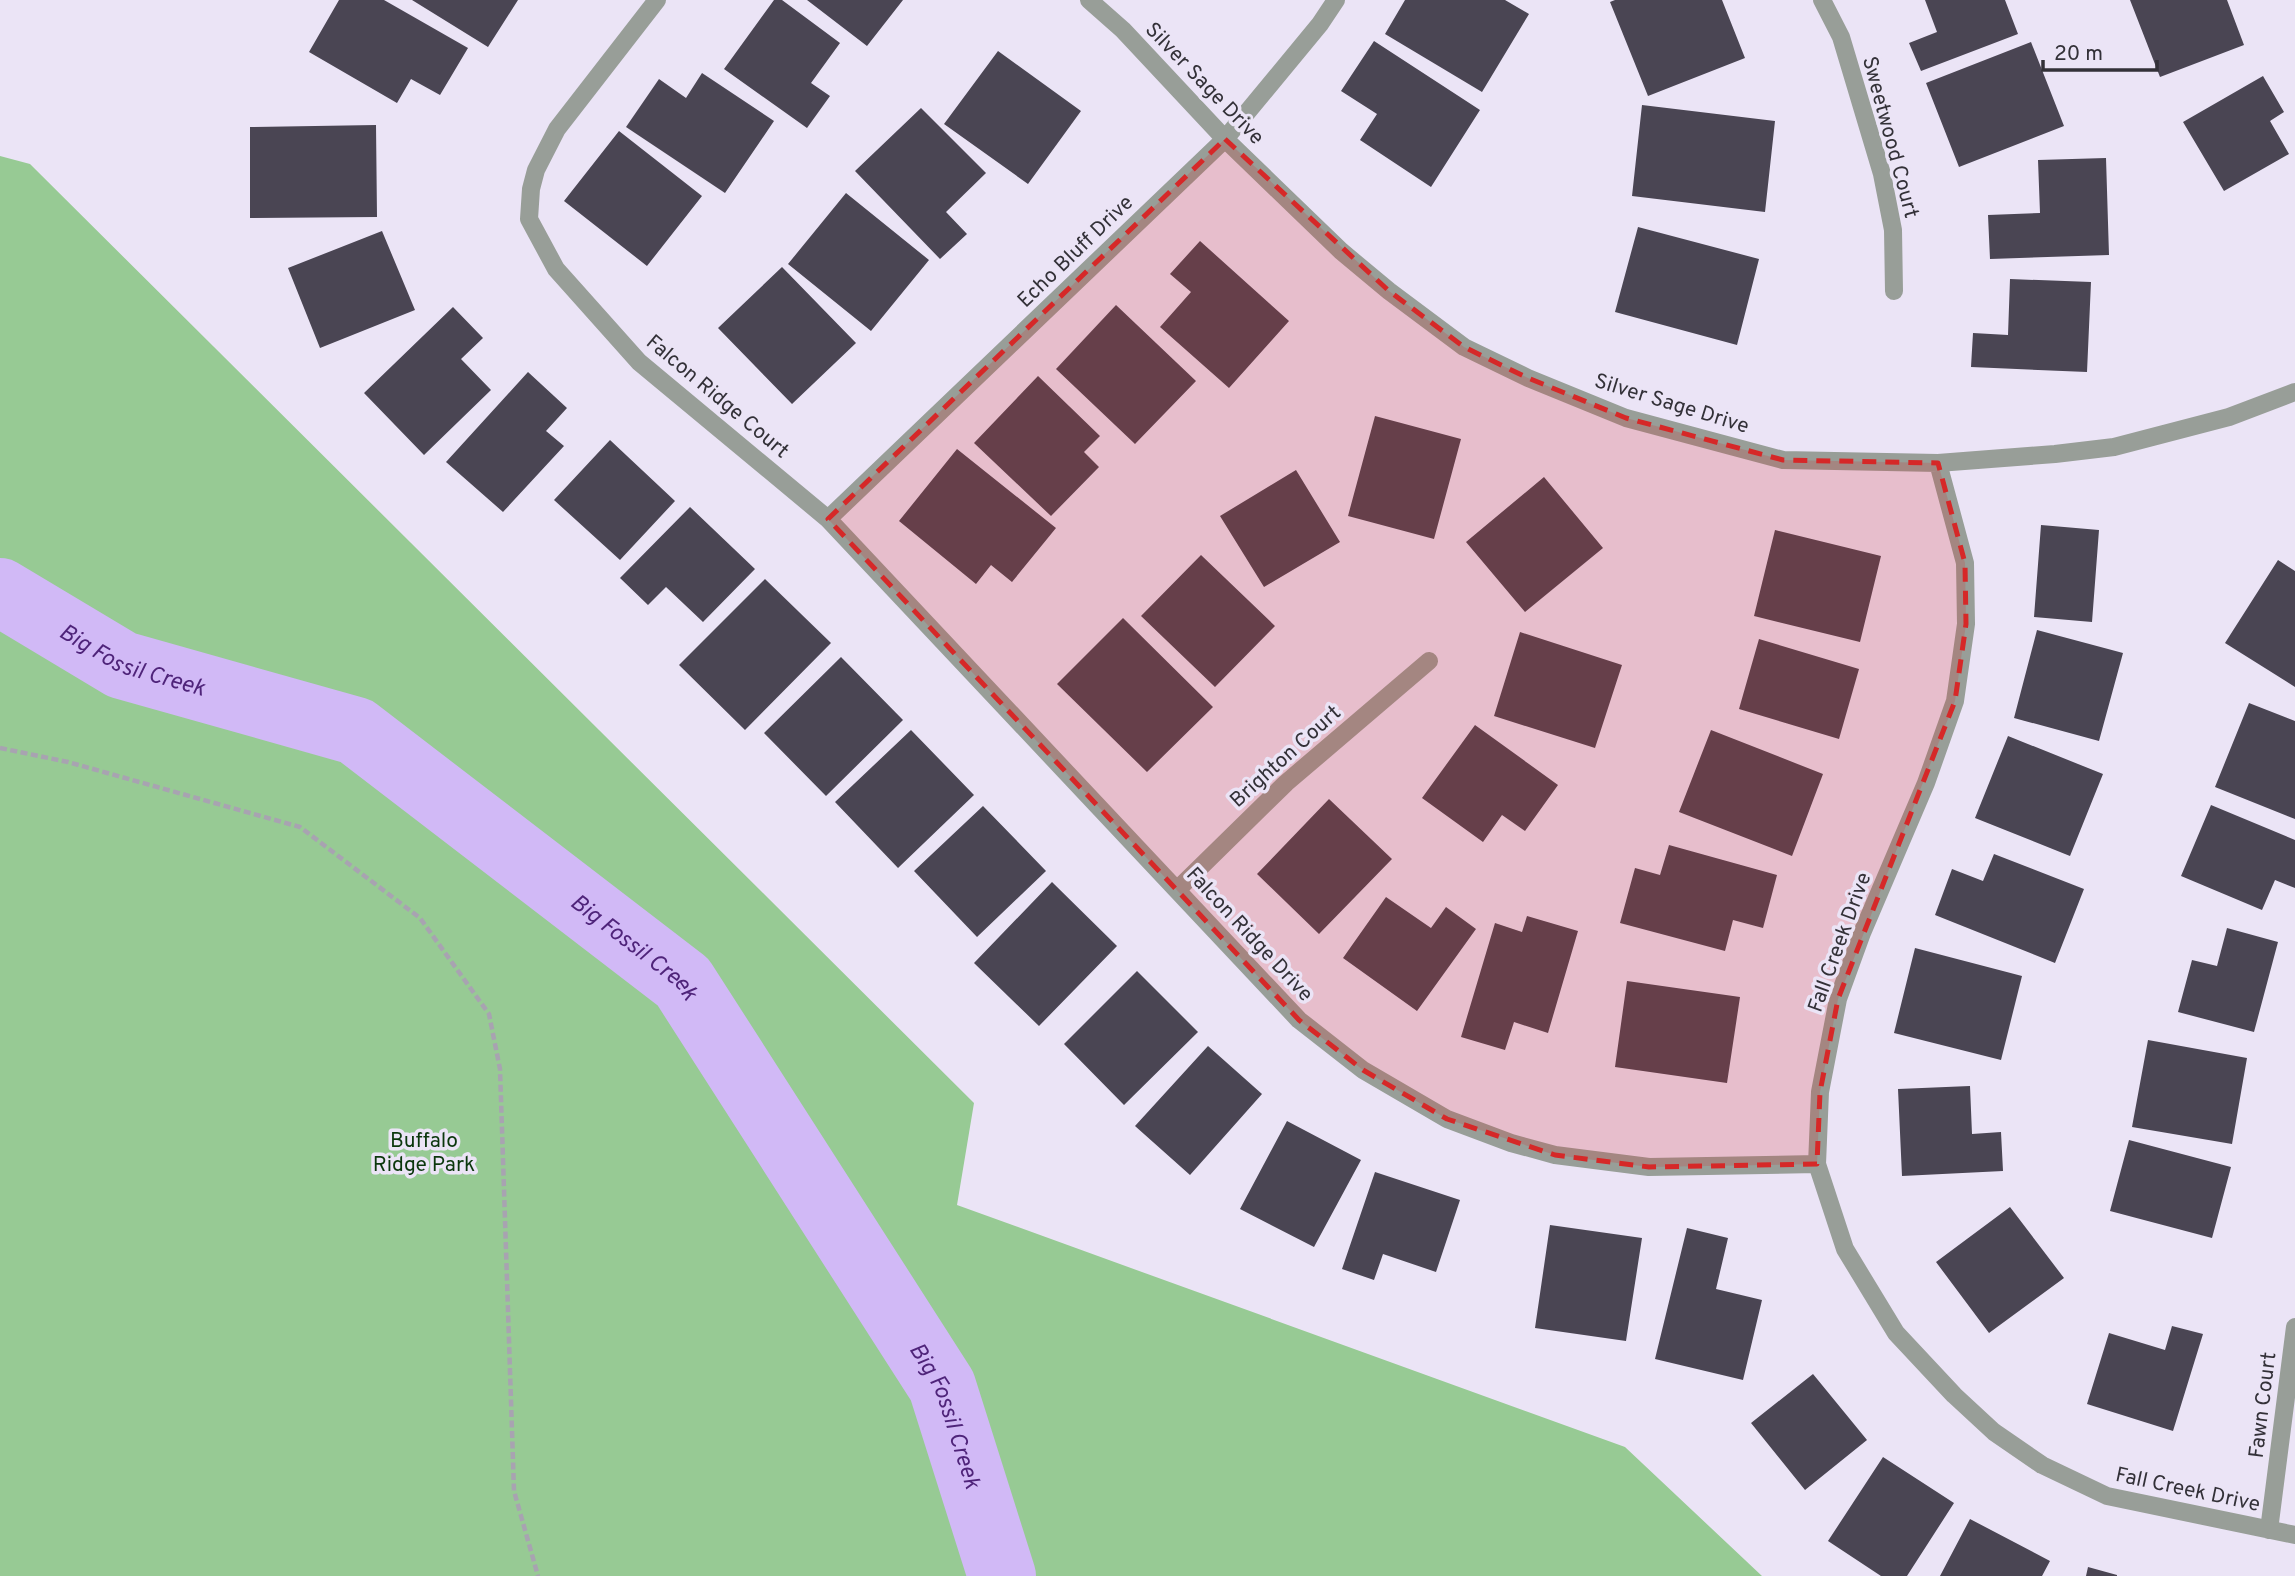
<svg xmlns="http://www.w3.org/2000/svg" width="2295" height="1576" viewBox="0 0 2295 1576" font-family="Overpass,sans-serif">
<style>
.green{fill:#97ca94}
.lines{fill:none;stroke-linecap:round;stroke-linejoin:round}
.river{stroke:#d1b9f6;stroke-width:68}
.building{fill:#4a4553}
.path{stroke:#a8a3b1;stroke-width:4.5;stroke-dasharray:7 3.5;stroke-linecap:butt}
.minor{stroke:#989e98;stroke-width:18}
.marked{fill:#d62828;fill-opacity:0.2;stroke:#d62828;stroke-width:5;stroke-dasharray:14 9;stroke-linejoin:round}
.labels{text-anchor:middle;stroke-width:7;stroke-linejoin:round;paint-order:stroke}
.street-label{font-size:21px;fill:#333138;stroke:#ebe4f6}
.park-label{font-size:21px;fill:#0b370c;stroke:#ebe4f6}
.water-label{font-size:23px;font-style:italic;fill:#4f247a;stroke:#ebe4f6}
</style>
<rect width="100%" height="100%" fill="#ebe4f6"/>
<path class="green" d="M0,156L30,164L974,1103L957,1205L1625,1447L1762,1576H0Z"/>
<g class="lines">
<path class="river" id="s1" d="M0,592L122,665L356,731L683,982L942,1386L1002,1576"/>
</g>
<path class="building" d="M339,0H384L468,48L440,95L411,79L397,103L309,52Z
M412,0H518L488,47Z
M774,0H782L840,43L811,83L830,96L807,128L724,69Z
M807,0H903L867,46Z
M1405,0H1505L1529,14L1482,92L1385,34Z
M1615,0H1722L1745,58L1648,96L1610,2Z
M1925,0H2005L2018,34L1921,71L1909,43L1937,32Z
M2130,0H2227L2244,45L2160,77Z
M1374,41L1480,110L1431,187L1360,140L1377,114L1341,91Z
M2031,42L2064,126L1959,167L1926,83Z
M998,51L1081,111L1028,184L944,124Z
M702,73L774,121L725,193L626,127L659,79L686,98Z
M2263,76L2284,112L2270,121L2289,154L2224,191L2183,122Z
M1642,105L1775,121L1765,212L1632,196Z
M921,108L986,173L946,212L967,234L940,259L855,171Z
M376,125L377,217L250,218V127Z
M619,131L702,196L647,266L564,201Z
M2106,158L2109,255L1990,259L1988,215L2040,213L2038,160Z
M846,193L929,260L871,331L788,264Z
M1638,227L1759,259L1737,345L1615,312Z
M382,231L415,310L320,348L288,268Z
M1200,241L1289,321L1229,388L1160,327L1191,292L1170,274Z
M782,267L856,343L792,404L718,328Z
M2010,279L2091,282L2087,372L1971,367L1973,333L2008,335Z
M1116,305L1196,381L1135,444L1056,369Z
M453,307L483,338L461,359L491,390L424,455L364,393Z
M528,372L567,408L546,431L564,446L503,512L446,462Z
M1038,376L1100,436L1084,452L1099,467L1051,516L974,443Z
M1375,416L1461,439L1434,539L1348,516Z
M610,440L675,501L620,560L554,500Z
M957,449L1056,528L1012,582L991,565L976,584L899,521Z
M1296,470L1340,542L1264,587L1220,516Z
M1544,477L1603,548L1525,612L1466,542Z
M690,507L755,569L703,622L666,587L648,605L620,578Z
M2041,525L2099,530L2092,622L2034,617Z
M1775,530L1881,556L1860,642L1754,616Z
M1201,555L1275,626L1215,687L1141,616Z
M2278,560L2295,571V687L2225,643Z
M765,579L831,643L745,730L679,665Z
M1123,618L1213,707L1147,772L1057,684Z
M2037,630L2123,653L2099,741L2014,718Z
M1520,632L1622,665L1595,748L1494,716Z
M1759,639L1859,669L1839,739L1739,709Z
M841,657L903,720L826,796L764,733Z
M2249,703L2295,721V819L2215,787Z
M1475,725L1558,785L1525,831L1502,815L1483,842L1422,798Z
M911,730L974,795L898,868L835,802Z
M1711,730L1823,774L1792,856L1679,812Z
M2008,736L2103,774L2070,856L1975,818Z
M1329,799L1392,859L1319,934L1257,874Z
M2211,805L2295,840V888L2275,880L2262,910L2181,876Z
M983,806L1046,871L977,937L914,871Z
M1669,845L1777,875L1763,928L1733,920L1725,951L1620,923L1635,868L1660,875Z
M1994,854L2084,889L2055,963L1935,915L1952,869L1983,881Z
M1052,882L1117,946L1039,1026L974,963Z
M1386,897L1431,928L1446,907L1476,929L1417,1011L1343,958Z
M1527,916L1578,931L1548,1033L1514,1022L1505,1050L1461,1037L1495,923L1522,932Z
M2227,928L2278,942L2254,1032L2178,1012L2192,960L2217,966Z
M1915,948L2022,976L2001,1060L1894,1033Z
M1137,971L1198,1032L1124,1105L1064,1044Z
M1627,981L1740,997L1727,1083L1615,1067Z
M2148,1040L2247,1058L2232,1144L2132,1127Z
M1208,1046L1262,1094L1190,1175L1135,1126Z
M1970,1086L1972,1134L2001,1132L2003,1171L1902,1176L1898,1089Z
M1287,1121L1361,1160L1314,1247L1240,1209Z
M2129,1140L2231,1167L2212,1238L2110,1211Z
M1375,1172L1460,1200L1436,1272L1383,1254L1374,1280L1342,1269Z
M2010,1207L2064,1278L1989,1333L1936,1262Z
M1550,1225L1642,1238L1626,1341L1535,1328Z
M1687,1228L1728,1238L1716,1289L1762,1300L1743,1380L1655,1359Z
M2172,1326L2203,1334L2173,1431L2087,1404L2109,1333L2165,1350Z
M1813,1374L1867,1440L1805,1490L1751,1423Z
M1883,1457L1954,1503L1907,1576H1881L1828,1541Z
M1970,1519L2050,1561L2042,1576H1940Z
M2088,1567L2117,1575V1576H2086Z"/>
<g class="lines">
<path class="path" d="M0,748L68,762L300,827L420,918L489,1014L500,1069L514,1491L538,1576"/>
<path class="minor" d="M657,0L557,129L536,170L531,189L529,219L556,269L639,362L828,519L1299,1020L1363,1070L1447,1119L1511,1143L1555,1155L1649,1167L1817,1164
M1089,0L1123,30L1225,139L1341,251L1389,291L1464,347L1528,378L1626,418L1783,460L1938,463L2055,454L2114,447L2229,417L2295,392
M1822,0L1841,37L1882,174L1893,230L1894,291
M1938,463L1965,563L1966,624L1955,701L1926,783L1862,933L1838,999L1820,1092L1817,1164L1845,1249L1896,1333L1954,1395L1994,1432L2042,1465L2107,1496L2295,1535
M828,519L1225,139L1320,24L1336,0
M1177,890L1286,783L1429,661
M2269,1530L2295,1327"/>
</g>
<path class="marked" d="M1225,139L1389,291L1464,347L1528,378L1626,418L1783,460L1938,463L1965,563L1966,624L1955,701L1838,999L1820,1092L1817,1164L1649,1167L1555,1155L1447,1119L1363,1070L1299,1020L828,519Z"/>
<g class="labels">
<g class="street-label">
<text transform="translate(1205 83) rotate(46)" y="7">Silver Sage Drive</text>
<text transform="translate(1891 137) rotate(75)" y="7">Sweetwood Court</text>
<text transform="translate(1075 251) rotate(-44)" y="7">Echo Bluff Drive</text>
<text transform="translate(718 396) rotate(40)" y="7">Falcon Ridge Court</text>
<text transform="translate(1672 403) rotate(17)" y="7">Silver Sage Drive</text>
<text transform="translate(1285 756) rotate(-42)" y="7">Brighton Court</text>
<text transform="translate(1250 934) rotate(47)" y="7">Falcon Ridge Drive</text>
<text transform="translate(1839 942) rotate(-70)" y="7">Fall Creek Drive</text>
<text transform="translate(2262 1405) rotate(-83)" y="7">Fawn Court</text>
<text transform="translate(2188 1489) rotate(12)" y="7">Fall Creek Drive</text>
</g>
<g class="park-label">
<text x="424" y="1147">Buffalo<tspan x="424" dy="24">Ridge Park</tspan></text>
</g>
<g class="water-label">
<text dy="8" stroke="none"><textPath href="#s1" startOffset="150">Big Fossil Creek</textPath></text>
<text dy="8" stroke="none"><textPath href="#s1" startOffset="738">Big Fossil Creek</textPath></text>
<text dy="8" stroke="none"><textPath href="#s1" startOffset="1306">Big Fossil Creek</textPath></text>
</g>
</g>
<path d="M2043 60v10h114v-10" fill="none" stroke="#333138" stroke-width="3.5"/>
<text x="2054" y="60" font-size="21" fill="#333138" stroke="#ebe4f6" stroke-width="5" paint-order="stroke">20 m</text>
</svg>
